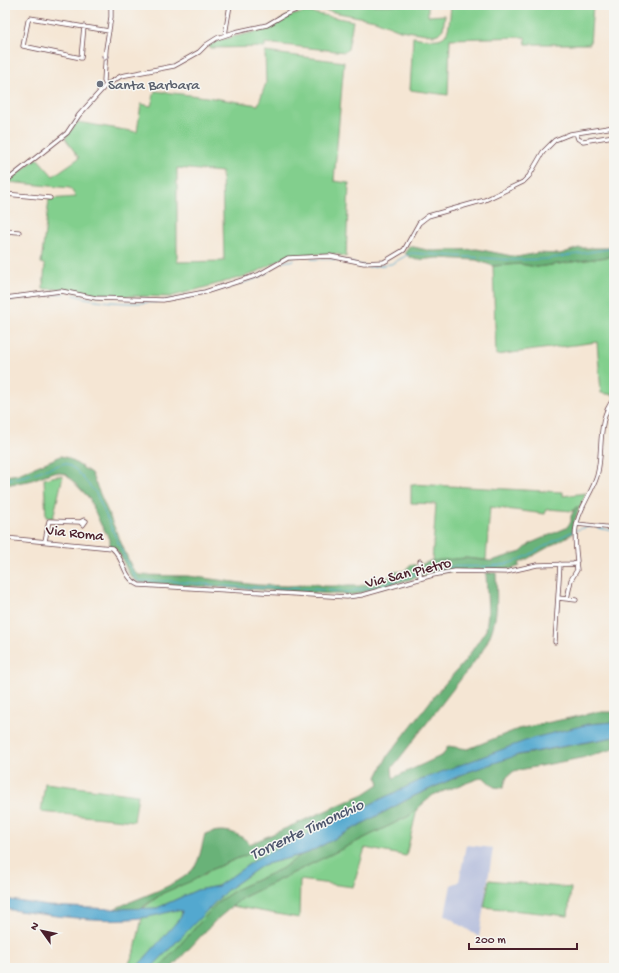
<svg xmlns="http://www.w3.org/2000/svg" width="619" height="973" viewBox="0 0 619 973" font-family="'Gochi Hand',sans-serif">
<style>
.industrial{fill:#bbc3de}
.green{fill:#82cf8d;stroke:#66775c;fill-rule:evenodd}
.forest{fill:#69b278;stroke:#5a6852}
.water{fill:#53a8cf;stroke:#4e647d}
.lines{fill:none;stroke-linecap:round;stroke-linejoin:round}
.stream{stroke:#53a8cf;stroke-width:1}
.street-casing{stroke:#643d44;stroke-width:5}
.street{stroke:#fff;stroke-width:3.5}
.oneway{stroke:#ae9aa0}
.worship-dot{fill:#6b7280;stroke:#f6f6f2;stroke-width:1.5}
.labels{text-anchor:middle;stroke-width:3;stroke-linejoin:round;paint-order:stroke}
.worship-label{font-size:15px;fill:#5b616d;stroke:#f6f6f2;text-anchor:start}
.street-label{font-size:15px;fill:#4a1f2b;stroke:#f6f6f2}
.water-label{font-size:16px;font-style:italic;fill:#4e566d;stroke:#f6f6f2}
</style>
<rect width="100%" height="100%" fill="#f6f6f2"/>
<filter id="ink" filterUnits="userSpaceOnUse"><feTurbulence type="fractalNoise" baseFrequency=".025" numOctaves="2"/><feDisplacementMap in="SourceGraphic" scale="8" xChannelSelector="R" yChannelSelector="G"/><feConvolveMatrix kernelMatrix="1 2 1 2 8 2 1 2 1" color-interpolation-filters="sRGB"/></filter>
<filter id="wash" filterUnits="userSpaceOnUse"><feTurbulence type="fractalNoise" baseFrequency=".012" numOctaves="4" result="noise"/><feDisplacementMap in="SourceGraphic" scale="16" xChannelSelector="R" yChannelSelector="G"/><feGaussianBlur stdDeviation="0.9" result="paint"/><feColorMatrix in="noise" values="0 0 0 0 0 0 0 0 0 0 0 0 0 0 0 0 0 1.4 0 .05"/><feComposite in="paint" operator="in"/></filter>
<g filter="url(#wash)">
<rect width="100%" height="100%" fill="#f5e6d4"/>
<path class="industrial" d="M466,845L493,848L479,937L445,915L451,885L459,882Z"/>
<path class="green" d="M314,5H428V16L445,15L443,29L438,34L433,35L400,30L375,20L312,8Z
M451,5H593L590,44H526L525,37L450,39L448,95L410,90L413,37C449,43 448,39 451,5Z
M307,12L353,21L348,49L345,52L265,43V47L210,48L209,46L219,40L264,30L288,16Z
M265,52L344,62L334,181L349,183L346,257L337,254H318L286,257L253,274L170,297L95,295L65,289H43L45,265L41,263L49,199L76,197L70,188L8,182L37,158L53,176L79,158L65,138L77,122L137,132L141,104L151,106L155,91L207,97L258,105L266,83ZM177,168L222,172L224,261L177,262Z
M614,256V395L601,393L597,342L496,355L493,266L520,264L537,267Z
M56,476H63L53,518L46,517L44,479Z
M411,484L563,492V496L586,493L579,509L576,507L573,511L547,509L545,514L490,507L486,560L465,558L432,562L436,504L411,503Z
M45,783L138,795L134,821L41,812Z
M365,805L369,806L258,858L218,886L197,890L157,908L144,910L143,908L163,893L204,875L210,870Z
M417,809L406,856L365,848L353,887L300,880L299,918L232,906L242,898L409,816Z
M301,855L282,869L237,889L219,901L165,962L159,968H151L227,890L263,865Z
M489,880L571,888L568,916L484,907Z
M176,910L182,911L181,917L136,968H127L135,950L142,918Z"/>
<path class="forest" d="M614,245V256L537,267L520,264L493,266L476,260L438,258L417,260L411,258L405,253L409,246L432,251L477,249L517,257L537,253L560,254L579,248H608Z
M61,456L68,458L91,473L132,568L139,575L188,576L257,585L288,586L316,584L322,586H359L389,577L394,572L404,571L411,564L418,566L430,561L465,558L491,561L521,552L531,543L566,528L571,522V516L576,507L579,509L575,520L572,534L518,564L520,566L511,569L437,572L353,595L140,583C123,577 126,553 110,545V539L101,525L89,498L66,474L53,472L29,481L5,485V476L18,474Z
M486,573H496C497,606 499,624 481,653L392,768L393,778L443,755L448,746L468,749L518,729L598,712H614V722L589,724L425,778L369,806L365,805L210,870L194,880L163,893L143,907L144,910L114,909C134,899 179,886 193,869C200,861 202,844 205,834C223,828 237,831 250,844L364,794L379,784L377,777L387,757L436,694L465,661L486,630L488,613Z
M614,737V749L581,758L514,771L507,777L503,788L494,787L483,777L433,795L409,816L242,898L215,921L171,968H159L219,901L237,889L281,869L301,855L308,853L414,796L468,772L509,757Z"/>
<path class="water" d="M614,722V737L518,755L468,772L414,796L308,853L263,865L227,890L151,968H136L181,917L182,911L176,910C165,913 152,917 140,918C99,923 46,915 5,909V899L48,906L114,909L157,908L197,890L218,886L258,858L425,778L533,738L589,724Z"/>
<g class="lines">
<path class="stream" d="M311,259H334L369,267L391,264L411,253L513,260L547,259L614,248
M283,262L294,260
M74,295C126,310 181,302 232,286C244,282 259,280 269,271
M18,299L65,293
M5,300H14
M5,480L25,476L65,463L75,469L96,493L128,565L137,580L141,581H169L237,587L311,589L346,592L376,587L418,573
M598,528L614,531
M421,572C449,561 481,571 510,563C535,556 568,527 591,527"/>
</g>
</g>
<g filter="url(#ink)">
<g class="lines">
<defs>
<path id="street" d="M84,26L81,58L23,46L28,21L30,18L109,31
M225,35L230,5
M106,85L104,81L106,49L111,17V5
M576,133L578,139L583,141L614,136
M5,182L67,133L79,115L106,85L121,76L174,66L199,52L206,45L217,38L235,32L267,25L284,15L308,5
M5,194L50,198
M5,231L19,232
M5,298L61,291L96,298L163,300L205,292L258,275L288,258L330,256L364,263L384,262L404,250L419,223L428,216L485,200L523,182L529,176L543,152L555,140L570,134L614,127
M577,524L614,528
M5,538L112,548C125,559 122,577 139,585L347,597L362,595L433,575L455,571L506,572L537,565L574,564L577,561C576,550 574,537 576,527C579,508 592,493 597,476C604,451 596,420 614,399
M45,541L49,521L80,522L84,520L86,521L83,525L80,522
M420,561V579
M558,598L567,599L571,580L577,570L576,562
M567,599L576,600
M555,642L560,564"/>
</defs>
<use href="#street" class="street-casing"/>
<use href="#street" class="street"/>
</g>
<defs><path id="oneway-chevron" d="M-2-3.5L2.5 0L-2 3.5" fill="none" stroke-width="1.6" stroke-linecap="round" stroke-linejoin="round"/></defs>
<use class="oneway" href="#oneway-chevron" transform="translate(105 58) rotate(93)"/>
</g>
<circle class="worship-dot" cx="100" cy="84" r="4"/>
<g class="labels">
<g class="worship-label">
<text x="108" y="89">Santa Barbara</text>
</g>
<g class="street-label">
<text transform="translate(75 532) rotate(6)" y="5">Via Roma</text>
<text transform="translate(408 572) rotate(-14)" y="5">Via San Pietro</text>
</g>
<g class="water-label">
<text transform="translate(306 828) rotate(-25)" y="6">Torrente Timonchio</text>
</g>
</g>
<rect width="619" height="973" fill="none" stroke="#f6f6f2" stroke-width="20"/>
<g transform="translate(42 931) rotate(303)" stroke="#f6f6f2" stroke-width="3" paint-order="stroke">
<path d="M0-3L7 15L0 10L-7 15Z" fill="#4a1f2b"/>
<text y="-6" font-size="11" font-weight="bold" text-anchor="middle" fill="#4a1f2b">N</text>
</g>
<path d="M469 943v6h108v-6" fill="none" stroke="#4a1f2b" stroke-width="2"/>
<text x="475" y="943" font-size="12" fill="#4a1f2b" stroke="#f6f6f2" stroke-width="3" paint-order="stroke">200 m</text>
</svg>
